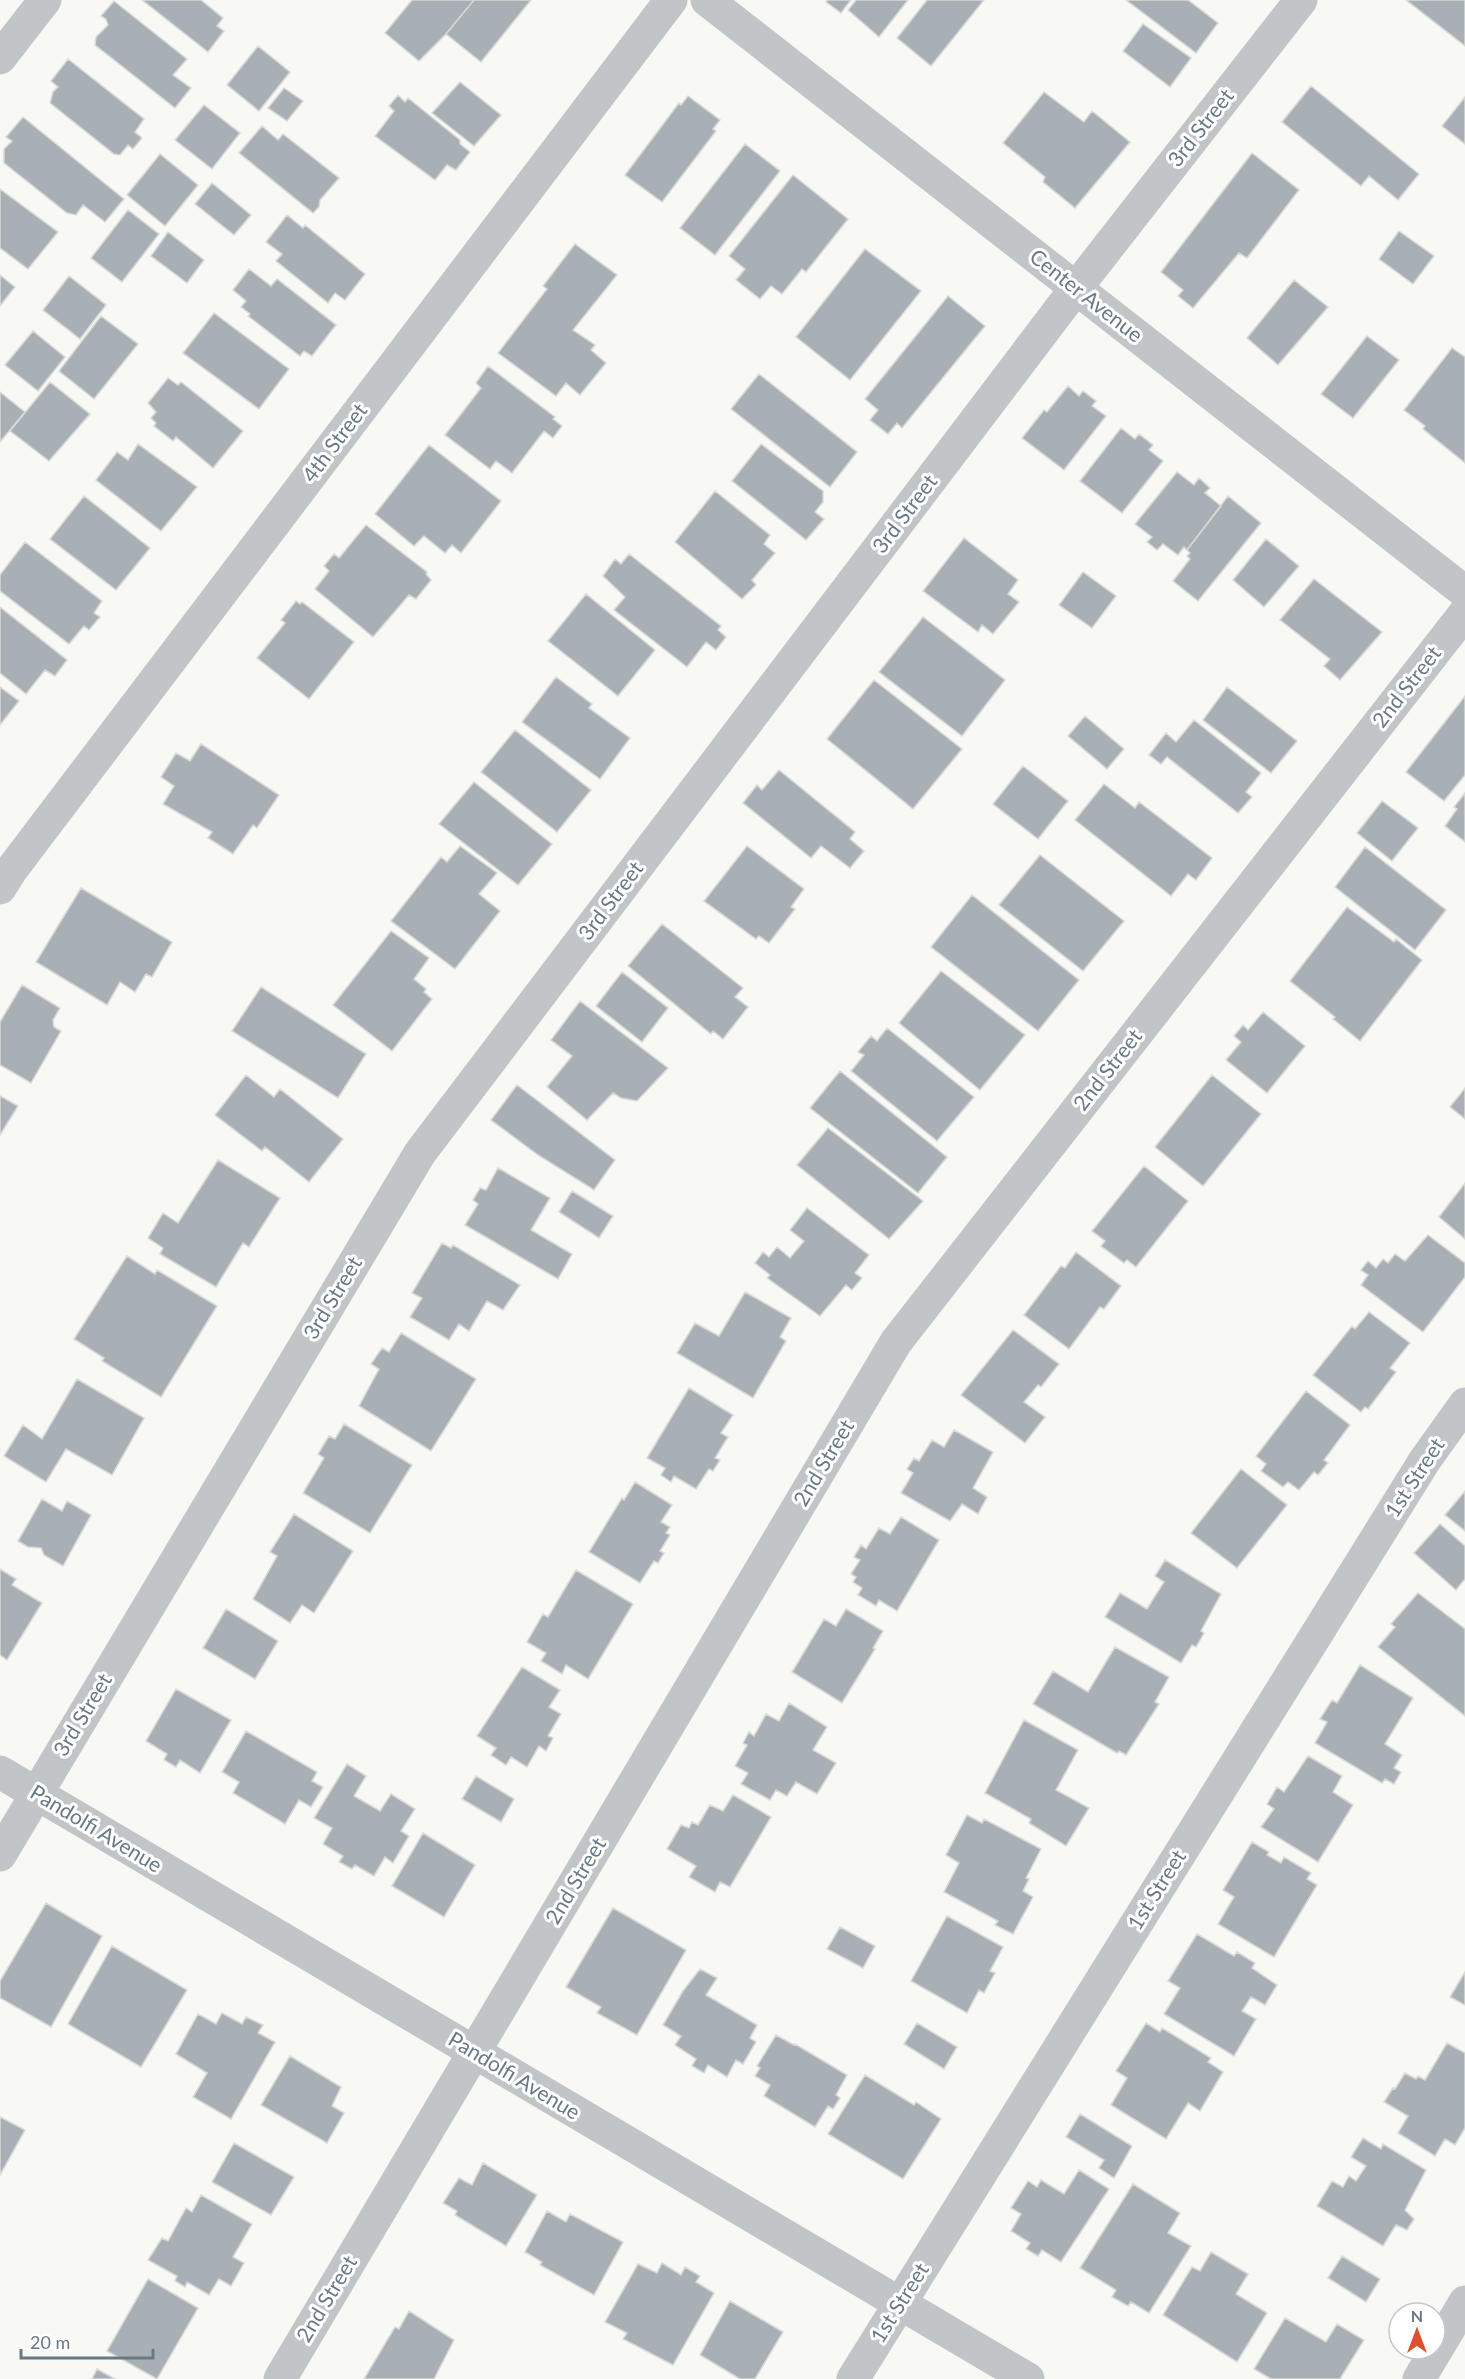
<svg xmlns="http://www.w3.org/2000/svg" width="1465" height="2379" viewBox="0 0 1465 2379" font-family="Lato,sans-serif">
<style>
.building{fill:#a8b0b6;stroke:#d9d9d7;stroke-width:1.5}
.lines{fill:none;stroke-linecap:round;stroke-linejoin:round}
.minor{stroke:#c1c5c8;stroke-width:33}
.labels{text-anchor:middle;stroke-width:6;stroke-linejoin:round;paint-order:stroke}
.street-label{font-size:21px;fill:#687985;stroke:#fff}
</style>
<rect width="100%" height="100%" fill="#f8f8f5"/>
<path class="building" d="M142,0H201L223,18L217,26L224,31L208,52Z
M412,0H474L446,34L419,61L385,33Z
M474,0H531L481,62L446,34Z
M828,0H851L841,13L826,2Z
M856,0H908L879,37L848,10Z
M927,0H984L931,66L897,38Z
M1126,0H1188L1218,23L1196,53Z
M1406,0H1465V46Z
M114,1L187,59L173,75L191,88L175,108L95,45L96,37L108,25L106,19L101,16Z
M1143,24L1191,58L1170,87L1123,51Z
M258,46L290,72L259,111L227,85Z
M68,59L144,119L135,132L142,138L133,149L128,145L120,155L114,154L50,103L53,92L58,87L51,81Z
M460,82L501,115L474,146L432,113Z
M1311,86L1419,174L1398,200L1369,176L1361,186L1282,122Z
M284,88L303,101L287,121L268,108Z
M1044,92L1084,122L1092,111L1130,142L1075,208L1043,182L1045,177L1003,143Z
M398,95L405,102L408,98L460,140V144L470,152L456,170L447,165L435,180L375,136L394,111L389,106Z
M688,96L720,120L713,129L716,131L662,202L625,175L679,103L681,105Z
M1465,97V144L1442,126Z
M204,105L240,133L212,169L175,140Z
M23,117L124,199L105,222L83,205L76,215L67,213L4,163V149L12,141L6,137Z
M262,126L278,140L283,134L339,178L320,200L319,207L313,213L239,153Z
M745,144L780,171L715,255L680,228Z
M1252,153L1299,190L1247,258L1239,253L1193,308L1178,296L1183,290L1161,272Z
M160,154L198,185L165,226L127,195Z
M793,175L848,219L806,272L802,269L782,294L771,286L760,299L736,280L745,269L729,256Z
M212,183L251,215L234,235L195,204Z
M0,189L58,232L28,269L0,248Z
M128,210L159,234L122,282L91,258Z
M287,215L303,228L305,225L365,274L345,300L335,293L328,303L276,261L282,254L266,242Z
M1399,231L1434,256L1413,284L1379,259Z
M168,232L204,260L187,283L151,256Z
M575,244L617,275L573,330L595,345L591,350L606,363L580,395L566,383L556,396L498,353L547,289L543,286Z
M865,249L921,291L850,380L796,337Z
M249,269L271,286L277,279L336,325L312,356L304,351L300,356L248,316L250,314L241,307L246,301L233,290Z
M0,275L15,287L0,306Z
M69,276L106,305L80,339L43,310Z
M1294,280L1328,307L1278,365L1247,338Z
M948,296L985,326L902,428L897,423L888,434L870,420L878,410L865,399Z
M214,313L289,369L259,409L183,353Z
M101,316L138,344L94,399L59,371Z
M33,331L65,357L38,391L5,365Z
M1367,336L1399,360L1353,418L1321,394Z
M1452,348L1465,357V463L1423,429L1425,426L1404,410Z
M488,366L555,417L553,419L562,426L553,438L544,431L512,473L496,461L490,469L445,435L481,388L476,383Z
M759,374L857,452L830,487L731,409Z
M168,378L178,385L181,382L243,431L213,468L176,437L173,441L154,426L156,423L151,418L156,412L148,403Z
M50,382L90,414L49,461L10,431Z
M1068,386L1079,396L1083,391L1096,401L1092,406L1106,416L1064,470L1022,438L1044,410L1047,412Z
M0,392L25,412L0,442Z
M1121,428L1135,439L1139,434L1153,445L1149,450L1163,461L1122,513L1080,481Z
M138,444L197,487L161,531L96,480L117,452L128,460Z
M761,444L823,491V502L815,512L824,519L806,540L732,481Z
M429,445L501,501L461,553L452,545L445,553L424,536L414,546L375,514Z
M1177,472L1194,485L1199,478L1210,488L1205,493L1221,506L1187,550L1184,547L1178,555L1163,544L1157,550L1147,542L1152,537L1135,524Z
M715,491L770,535L764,544L775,553L752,580L756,585L742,599L675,542Z
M84,496L150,548L116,590L50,539Z
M1228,496L1261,523L1198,601L1173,581L1190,559L1187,556L1190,553L1187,550Z
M366,525L427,572L426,574L431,580L416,599L409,595L373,637L315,589L329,571L324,566L334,554L339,558Z
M964,538L1018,580L1008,594L1019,602L993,634L982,625L978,632L923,591Z
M1266,539L1299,566L1264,607L1233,580Z
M25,542L102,601L94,613L100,617L89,630L84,626L69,644L0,591V575Z
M629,554L721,626L718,630L726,637L716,650L706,642L687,667L614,610L625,597L603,576L615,559L621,564Z
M1083,572L1116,596L1092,628L1059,605Z
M1314,579L1382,632L1340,680L1324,666L1330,659L1280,620Z
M586,594L655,650L618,696L548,641Z
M296,601L300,604L302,602L354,642L309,699L257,658L285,623L281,620Z
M0,607L67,660L55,676L45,670L26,694L0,673Z
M923,617L1005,680L962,736L879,672Z
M556,677L592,704L589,708L630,738L600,779L522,722Z
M874,680L962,749L913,809L827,739Z
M0,687L19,701L0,725Z
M1227,687L1297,741L1271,773L1203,720Z
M1465,696V775L1444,801L1406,772Z
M1085,716L1124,749L1107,769L1068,736Z
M1194,720L1261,773L1246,792L1252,797L1238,813L1167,757L1161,764L1149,755L1166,733L1176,742Z
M515,730L591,790L557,832L481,772Z
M201,744L279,795L257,828L253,825L233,854L208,838L212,832L163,804L174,786L161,777L176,753L190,761Z
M1023,766L1068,801L1038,839L993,804Z
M779,770L855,832L850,839L864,851L850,868L821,846L811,858L743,803L757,785L762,790Z
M474,782L552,844L518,885L439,824Z
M1104,784L1135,808L1139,802L1212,858L1196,880L1188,874L1171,896L1075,820Z
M1465,793V842L1445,826L1457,809L1454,807Z
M1382,801L1418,828L1392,861L1357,833Z
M460,846L497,873L479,894L500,911L455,969L391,921L441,857L447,862Z
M747,846L804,889L791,907L795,909L769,943L759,936L756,939L704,901Z
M1365,847L1446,910L1415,950L1335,887Z
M1040,855L1124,921L1083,971L999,905Z
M81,888L172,942L152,977L146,974L135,992L120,982L107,1005L36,962Z
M972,895L1079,980L1038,1031L931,947Z
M1347,907L1394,942L1396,939L1422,960L1360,1041L1333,1019L1335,1017L1290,981Z
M662,924L743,988L735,997L748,1007L723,1039L713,1031L711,1034L628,966Z
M391,931L429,958L414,979L426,989L424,992L432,999L392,1051L333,1005Z
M941,971L1025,1035L980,1090L899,1023Z
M622,972L668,1008L642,1042L596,1006Z
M22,985L60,1008L53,1020L54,1027L61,1031L31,1083L0,1065V1022Z
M261,987L366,1054L338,1098L232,1031Z
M580,1001L668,1068L637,1101L621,1098L613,1093L587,1120L547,1087L572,1056L551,1040Z
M1263,1012L1305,1046L1267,1093L1226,1060L1241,1042L1234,1036L1243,1025L1248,1030Z
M887,1028L974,1097L937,1141L851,1071L864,1055L858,1052L871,1036L877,1041Z
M840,1071L947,1157L918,1193L810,1108Z
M246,1075L274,1097L280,1089L343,1139L309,1182L265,1147L262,1151L215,1115Z
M1212,1075L1261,1114L1203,1186L1155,1147Z
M517,1085L615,1160L594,1190L538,1155L491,1120Z
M1465,1088V1119L1450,1107Z
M0,1096L18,1106L0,1135Z
M828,1128L923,1201L889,1239L797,1165Z
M218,1160L280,1198L249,1247L243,1243L216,1287L160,1254L163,1248L148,1238L163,1213L178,1223Z
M1144,1166L1188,1201L1136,1267L1127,1260L1124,1263L1101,1246L1105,1241L1092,1231Z
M498,1168L550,1198L531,1230L572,1254L558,1279L465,1225L478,1204L473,1200L480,1188L486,1190Z
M1465,1183V1239L1439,1217Z
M572,1191L613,1216L599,1238L559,1212Z
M807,1208L869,1255L855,1273L862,1278L852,1290L846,1285L820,1316L767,1278L770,1275L755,1263L763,1252L769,1257L777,1247L790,1258L804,1241L790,1230Z
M1428,1235L1465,1263V1277L1423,1332L1361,1285L1368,1275L1361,1270L1368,1261L1376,1268L1383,1259L1388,1263L1395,1254L1405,1261Z
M442,1243L451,1248L453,1245L520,1285L503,1310L487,1301L469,1331L459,1324L449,1340L410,1317L422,1298L412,1293Z
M1076,1252L1121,1286L1104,1309L1100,1307L1069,1349L1024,1315L1061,1266L1065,1268Z
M127,1256L155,1274L157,1270L217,1306L161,1397L102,1361L104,1358L74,1339Z
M745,1292L791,1318L780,1337L786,1341L753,1398L677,1353L695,1323L719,1336Z
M1369,1312L1410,1343L1390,1368L1396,1372L1368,1409L1365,1407L1361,1412L1313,1375L1352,1326L1355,1329Z
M1013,1330L1059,1364L1041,1387L1038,1385L1024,1402L1045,1417L1025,1443L961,1395Z
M401,1333L476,1379L431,1451L359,1406L379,1369L371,1364L382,1348L389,1352Z
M77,1379L144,1418L112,1475L66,1449L46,1482L4,1456L23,1425L42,1439Z
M689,1388L733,1415L721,1433L728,1437L715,1458L720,1460L713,1471L709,1469L696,1489L674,1476L671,1482L661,1475L665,1468L647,1458Z
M1306,1391L1350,1425L1324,1460L1328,1463L1318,1475L1314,1472L1299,1490L1288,1482L1283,1487L1261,1471L1266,1464L1256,1456Z
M344,1424L412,1465L370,1533L303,1493L324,1458L318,1454L329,1436L335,1439Z
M954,1430L993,1452L973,1488L987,1497L978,1514L962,1504L950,1521L901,1493L913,1473L907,1469L914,1458L919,1461L932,1440L944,1447Z
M1241,1469L1287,1505L1237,1568L1191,1533Z
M635,1482L672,1505L661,1522L670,1527L666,1533L670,1535L660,1551L664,1553L658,1563L654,1561L640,1583L589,1552L622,1498L624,1500Z
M1465,1491V1531L1445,1515Z
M42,1499L62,1511L67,1501L91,1515L63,1566L44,1555L41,1548L28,1547L18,1541Z
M294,1514L353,1551L314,1613L302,1605L290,1623L253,1599L277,1556L270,1552Z
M901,1517L939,1540L897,1611L879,1600L876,1606L858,1595L862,1588L853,1582L856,1577L851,1574L860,1560L854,1557L861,1545L866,1549L879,1528L890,1534Z
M1440,1524L1465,1546V1579L1456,1590L1414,1553Z
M1165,1560L1221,1594L1201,1631L1204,1633L1196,1647L1192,1645L1181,1663L1105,1617L1120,1593L1147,1609L1164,1582L1155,1576Z
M0,1569L16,1579L12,1585L42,1603L7,1660L0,1655Z
M576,1570L633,1604L588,1679L566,1665L562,1674L541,1661L546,1653L527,1642L543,1614L548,1617Z
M1418,1593L1465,1629V1716L1378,1647L1395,1627L1391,1624Z
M226,1609L278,1641L255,1679L203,1648Z
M846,1609L883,1631L873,1648L875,1649L842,1703L792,1672L824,1619L836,1626Z
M1115,1647L1169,1677L1155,1702L1159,1704L1126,1755L1119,1751L1117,1753L1033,1704L1053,1671L1088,1692Z
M1360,1665L1413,1698L1385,1744L1402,1755L1394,1768L1401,1772L1394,1784L1385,1779L1382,1783L1315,1743L1327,1722L1320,1719L1332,1700L1337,1703Z
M522,1667L560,1690L549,1707L561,1714L548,1736L553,1738L546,1751L539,1746L527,1767L511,1757L506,1765L491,1755L496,1748L477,1736Z
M176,1689L231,1720L200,1773L180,1760L176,1767L164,1760L167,1754L146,1741Z
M789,1703L827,1727L813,1750L836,1763L817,1794L796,1782L787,1796L776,1790L770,1800L741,1784L748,1773L735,1766L747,1745L743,1743L749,1732L754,1736L766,1714L779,1721Z
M1024,1720L1078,1750L1056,1790L1089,1808L1066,1846L1029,1823L1031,1819L985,1793Z
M246,1731L317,1772L312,1781L323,1787L311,1807L299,1800L285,1824L233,1793L239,1782L222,1772Z
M1308,1756L1342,1776L1333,1792L1353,1805L1318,1862L1261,1827L1274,1809L1267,1804L1277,1787L1284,1792Z
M347,1764L366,1776L354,1796L380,1811L391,1794L415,1809L401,1831L409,1836L393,1863L385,1857L374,1876L355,1865L352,1869L339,1862L343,1856L323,1844L332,1828L314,1818Z
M476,1776L514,1799L501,1822L462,1799Z
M733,1795L771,1817L730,1887L720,1882L715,1892L689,1877L696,1866L667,1849L681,1825L689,1828L692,1822L698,1825L710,1805L723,1811Z
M967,1815L982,1823L984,1819L1041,1849L1026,1878L1029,1879L1023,1891L1033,1897L1013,1934L995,1925L998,1921L944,1892L959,1863L946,1855Z
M423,1833L475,1865L444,1917L392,1886Z
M1252,1842L1269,1852L1267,1855L1281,1863L1284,1857L1311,1873L1307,1879L1317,1885L1274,1957L1218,1924L1234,1897L1223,1890Z
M46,1903L102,1936L51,2027L0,1998V1981Z
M613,1908L686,1950L637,2035L597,2013L601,2007L566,1987Z
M947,1916L1003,1947L990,1971L995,1973L984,1993L979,1990L967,2013L911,1981Z
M840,1927L875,1946L863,1968L827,1949Z
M1197,1934L1234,1956L1237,1952L1255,1963L1252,1968L1277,1985L1265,2005L1251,1997L1242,2011L1256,2019L1234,2056L1164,2014L1180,1988L1168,1981Z
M112,1946L187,1990L141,2067L68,2024Z
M700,1969L717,1978L706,1995L757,2025L750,2038L756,2042L743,2064L736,2060L727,2077L708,2065L704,2073L692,2066L696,2059L675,2045L681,2036L663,2025L683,1991Z
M1465,1972V2005L1450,1997Z
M222,2013L242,2024L246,2017L263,2025L258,2033L275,2042L231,2119L193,2097L207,2073L176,2054L198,2014L216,2024Z
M917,2023L957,2047L944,2069L904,2044Z
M1146,2023L1160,2032L1162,2028L1211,2058L1208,2062L1223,2072L1200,2111L1188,2103L1166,2139L1111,2105L1127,2078L1116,2071Z
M776,2035L794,2045L795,2044L847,2075L836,2095L840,2098L833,2109L828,2106L815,2127L764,2096L770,2085L755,2076L760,2068L757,2066Z
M1447,2043L1465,2053V2128L1455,2145L1445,2139L1435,2156L1398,2133L1408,2116L1384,2102L1393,2088L1395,2089L1405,2073L1416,2079L1418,2076L1425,2080Z
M290,2056L341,2087L332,2106L344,2113L327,2143L261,2105Z
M865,2075L914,2105L916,2102L941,2119L903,2179L828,2134Z
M1080,2114L1132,2146L1114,2178L1099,2168L1104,2160L1066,2137Z
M0,2117L25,2130L0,2175Z
M1363,2138L1381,2149L1383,2144L1426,2170L1405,2210L1414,2219L1407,2230L1396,2225L1383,2246L1317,2206L1332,2181L1343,2187L1349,2176L1356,2181L1366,2166L1351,2157Z
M234,2143L294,2177L271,2215L212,2182Z
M483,2163L537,2195L506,2246L455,2215L457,2211L443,2203L459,2178L472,2185Z
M1079,2170L1109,2189L1061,2262L1042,2250L1038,2256L1026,2249L1030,2243L1011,2231L1021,2214L1011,2208L1028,2181L1037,2187L1041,2180L1064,2194Z
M1133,2184L1180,2213L1168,2233L1191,2246L1149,2313L1131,2302L1128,2306L1112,2297L1116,2290L1080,2268Z
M201,2195L252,2224L233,2257L244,2263L231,2286L219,2279L209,2295L187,2282L185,2287L175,2281L177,2276L148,2260L162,2238L168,2241L186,2208L192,2212Z
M547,2211L566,2222L570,2214L623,2242L594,2295L540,2265L542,2262L525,2252Z
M1211,2252L1248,2274L1236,2294L1267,2313L1237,2362L1163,2315L1192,2267L1200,2271Z
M1342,2256L1380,2279L1366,2302L1328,2278Z
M662,2263L681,2275L685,2267L700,2276L696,2282L714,2293L673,2365L623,2339L627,2333L605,2322L638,2264L657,2273Z
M148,2279L198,2308L157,2379L107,2351Z
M730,2301L783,2332L755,2379H740L700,2355Z
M409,2311L454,2340L434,2379H364L395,2327L399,2329Z
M1285,2318L1326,2342L1337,2324L1364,2340L1340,2379H1271L1254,2369Z
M97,2369L115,2379H92Z"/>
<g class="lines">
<path class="minor" d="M707,0L1465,592
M0,58L45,0
M0,888L12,869L671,0
M0,1772L1028,2379
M0,1855L420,1153L1076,288L1301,0
M280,2379L896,1342L1465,613
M853,2379L1425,1460L1465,1404
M1419,2379L1465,2302"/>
</g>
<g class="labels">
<g class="street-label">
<text transform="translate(1201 128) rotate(-52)" y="7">3rd Street</text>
<text transform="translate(1086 296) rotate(38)" y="7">Center Avenue</text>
<text transform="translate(335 443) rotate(-53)" y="7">4th Street</text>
<text transform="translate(905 514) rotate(-53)" y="7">3rd Street</text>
<text transform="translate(1407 687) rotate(-52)" y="7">2nd Street</text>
<text transform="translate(611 901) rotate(-53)" y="7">3rd Street</text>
<text transform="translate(1108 1070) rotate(-52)" y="7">2nd Street</text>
<text transform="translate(333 1298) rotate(-59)" y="7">3rd Street</text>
<text transform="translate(824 1463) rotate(-59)" y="7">2nd Street</text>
<text transform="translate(1415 1478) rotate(-57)" y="7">1st Street</text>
<text transform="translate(83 1715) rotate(-59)" y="7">3rd Street</text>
<text transform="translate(96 1829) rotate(31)" y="7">Pandolfi Avenue</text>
<text transform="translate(576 1881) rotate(-59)" y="7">2nd Street</text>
<text transform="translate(1157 1890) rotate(-58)" y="7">1st Street</text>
<text transform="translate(514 2076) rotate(31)" y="7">Pandolfi Avenue</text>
<text transform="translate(327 2299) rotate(-59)" y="7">2nd Street</text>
<text transform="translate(900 2303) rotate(-58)" y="7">1st Street</text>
</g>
</g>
<g transform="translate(1417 2331)"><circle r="28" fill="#ffffff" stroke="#c3c9ce" stroke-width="1.5"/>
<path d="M0-4.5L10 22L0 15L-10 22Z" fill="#dc5231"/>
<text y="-9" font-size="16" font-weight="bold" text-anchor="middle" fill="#687985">N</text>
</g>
<path d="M21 2349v9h132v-9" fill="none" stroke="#687985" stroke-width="3"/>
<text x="30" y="2349" font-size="18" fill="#687985" stroke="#ffffff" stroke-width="4.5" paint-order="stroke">20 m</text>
</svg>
